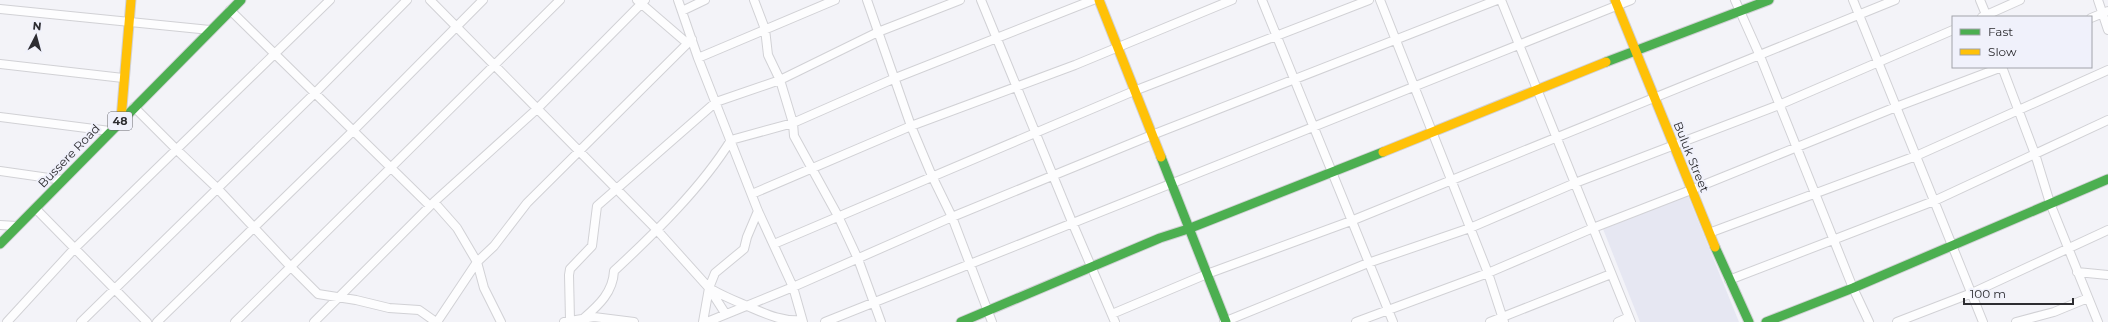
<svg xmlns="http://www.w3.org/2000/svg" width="2108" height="322" viewBox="0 0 2108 322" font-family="Montserrat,sans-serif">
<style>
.built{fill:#e6e7f2}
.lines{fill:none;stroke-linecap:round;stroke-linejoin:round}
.street-casing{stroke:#d1d1d5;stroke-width:10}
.fast-casing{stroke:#d1d1d5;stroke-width:11}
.slow-casing{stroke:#d1d1d5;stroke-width:11}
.street{stroke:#fdfdfe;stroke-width:8}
.fast{stroke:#4caf50;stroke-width:9}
.slow{stroke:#ffc107;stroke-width:9}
.labels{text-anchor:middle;stroke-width:4;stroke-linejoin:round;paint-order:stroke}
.shield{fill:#f0f1fb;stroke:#68686e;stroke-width:1}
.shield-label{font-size:11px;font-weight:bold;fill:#2d2d31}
.street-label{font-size:12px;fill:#2d2d31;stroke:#f0f1fb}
</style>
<rect width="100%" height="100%" fill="#f3f3f8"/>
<path class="built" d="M1688,196L1739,322H1640L1603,229Z"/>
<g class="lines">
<defs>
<path id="street" d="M430,0L656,229L709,288L725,313
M637,0L687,43
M678,0L698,58L758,211L793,287L803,322
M754,0L765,29L768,55L780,80L793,123L794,136L838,216L858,259L881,322
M867,0L911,126L932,176L952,217L992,322
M981,0L1072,222L1115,322
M1262,0L1393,322
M1380,0L1488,273L1504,322
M1501,0L1631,322
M1735,0L1760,56L1853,288L1869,322
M1853,0L1983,322
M1980,0L1987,17
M2098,0L2108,30
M0,9L210,30
M230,10L430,206
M682,11L705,0
M1982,17L2020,0
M2091,18L2108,11
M698,58L835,0
M0,64L123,78
M2002,67L2035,154L2050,203L2098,322
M134,107L177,150L217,188L290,266L318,294L356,300L389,308L419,310L436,322
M0,117L110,131
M0,171L63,180
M752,194L911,126L1075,65L1232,0
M434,202L457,228L477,262L484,288L501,322
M35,208L147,322
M0,225L17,226
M1709,233L1916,156L2108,70
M774,244L1134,91L1369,0
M2077,272L2108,275
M1729,280L1934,201L2108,120
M711,289C723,296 733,300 745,305C764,313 781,322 802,320
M1112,314L1207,274L1351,221L1895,0
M584,318C599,305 613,292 614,271C655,233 702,187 731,140L793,123L893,79L1093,0
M7,322L74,249L330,0
M81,322L315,93L407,0
M157,322L353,131L483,0
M235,322L560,0
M314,322L434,202L538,108L645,0
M437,322L477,262L494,246L527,203L692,39
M564,322L594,317L634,322
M572,322L570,320L569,275L570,269L592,246L597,206L716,102L780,80L878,32L960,0
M703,322L709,288L715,273L744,249L747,237L758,211
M707,322L793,287L952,217L1152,135L1497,0
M825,322L1631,0
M1224,322L1368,263L1470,228L1575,183L1779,105L1953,30
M1356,322L1488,273L1593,228L1691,190L1896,107L2002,67
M1490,322L1611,274
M1618,322L1629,317
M1897,322L1972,293L2108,230
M2016,322L2054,312L2088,298"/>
<path id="fast" d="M1606,62L1769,0
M1161,157L1226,322
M0,244L241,0
M1715,247L1749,322
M961,322L1160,238L1188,229L1383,152
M1766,322L1853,288L2108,179"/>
<path id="slow" d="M1099,0L1161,157
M1615,0L1715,247
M121,119L131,0
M1383,152L1606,62"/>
</defs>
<use href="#street" class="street-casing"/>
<use href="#fast" class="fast-casing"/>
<use href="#slow" class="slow-casing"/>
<use href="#street" class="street"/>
<use href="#fast" class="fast"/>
<use href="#slow" class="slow"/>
</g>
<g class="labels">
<rect class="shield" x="108" y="112" width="24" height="18" rx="3"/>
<g class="shield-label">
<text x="120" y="125">48</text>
</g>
<g class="street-label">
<text transform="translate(69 156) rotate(-46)" y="4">Bussere Road</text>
<text transform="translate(1691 157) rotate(68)" y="4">Buluk Street</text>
</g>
</g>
<rect x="1952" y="16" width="140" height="52" fill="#f0f1fb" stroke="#a2a3aa"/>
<rect x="1960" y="29" width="20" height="6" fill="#4caf50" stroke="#a2a3aa"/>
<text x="1988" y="36" font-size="12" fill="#2d2d31">Fast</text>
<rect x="1960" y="49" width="20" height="6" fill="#ffc107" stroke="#a2a3aa"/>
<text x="1988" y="56" font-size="12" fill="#2d2d31">Slow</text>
<g transform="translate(36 36) rotate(6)" stroke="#f0f1fb" stroke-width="3" paint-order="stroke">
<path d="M0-3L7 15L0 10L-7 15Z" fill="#2d2d31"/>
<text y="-6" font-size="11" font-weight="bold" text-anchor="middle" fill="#2d2d31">N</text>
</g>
<path d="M1964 298v6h109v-6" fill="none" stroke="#2d2d31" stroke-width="2"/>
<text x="1970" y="298" font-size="12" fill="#2d2d31" stroke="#f0f1fb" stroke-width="3" paint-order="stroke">100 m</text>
</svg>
